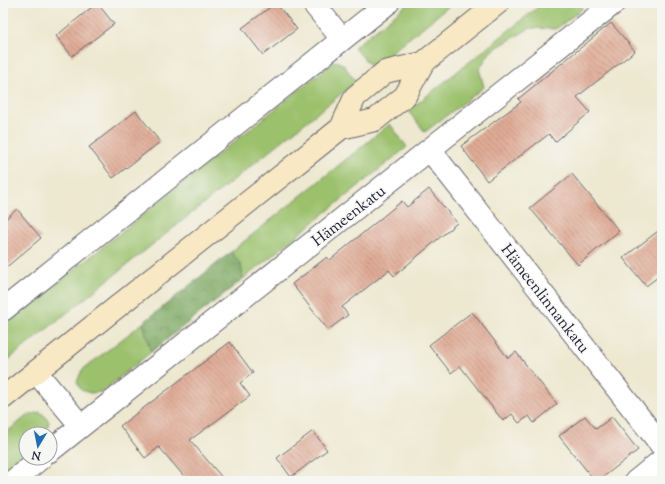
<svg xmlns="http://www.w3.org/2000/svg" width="665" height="484" viewBox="0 0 665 484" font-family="'Sorts Mill Goudy',serif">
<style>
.grass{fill:#9bc16c;stroke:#5e7254}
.forest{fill:url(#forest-crowns);stroke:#4f644e}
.building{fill:url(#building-back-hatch)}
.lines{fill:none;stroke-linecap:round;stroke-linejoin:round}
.street-casing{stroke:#69676f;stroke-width:24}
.secondary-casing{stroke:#69676f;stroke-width:24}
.street{stroke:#fff;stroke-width:22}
.secondary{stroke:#f8e8c3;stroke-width:22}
.labels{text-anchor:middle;stroke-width:3;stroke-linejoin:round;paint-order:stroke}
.street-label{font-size:16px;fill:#22223b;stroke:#f6f6f2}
</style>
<defs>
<pattern id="forest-crowns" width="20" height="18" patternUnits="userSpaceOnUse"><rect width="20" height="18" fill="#7ca760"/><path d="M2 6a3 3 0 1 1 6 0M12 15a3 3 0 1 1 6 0" fill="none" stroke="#658850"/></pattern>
<pattern id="building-back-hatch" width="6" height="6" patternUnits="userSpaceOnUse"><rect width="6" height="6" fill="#e0ab95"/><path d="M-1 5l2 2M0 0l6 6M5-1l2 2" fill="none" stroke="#b58b7b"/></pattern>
</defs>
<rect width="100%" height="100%" fill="#f6f6f2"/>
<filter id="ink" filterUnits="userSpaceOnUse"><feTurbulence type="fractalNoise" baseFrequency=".025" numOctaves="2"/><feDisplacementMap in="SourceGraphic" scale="8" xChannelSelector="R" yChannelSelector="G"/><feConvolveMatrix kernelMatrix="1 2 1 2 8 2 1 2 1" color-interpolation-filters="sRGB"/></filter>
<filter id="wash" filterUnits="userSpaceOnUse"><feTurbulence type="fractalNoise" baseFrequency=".012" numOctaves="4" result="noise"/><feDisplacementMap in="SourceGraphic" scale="16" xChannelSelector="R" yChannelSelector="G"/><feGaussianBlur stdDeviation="0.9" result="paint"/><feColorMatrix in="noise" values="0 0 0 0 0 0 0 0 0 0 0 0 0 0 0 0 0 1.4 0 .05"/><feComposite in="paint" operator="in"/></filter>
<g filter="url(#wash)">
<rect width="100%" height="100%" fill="#ede8cf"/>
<path class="grass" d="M409,3H453L372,68L354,47Z
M543,3H580L582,9L556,29L530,28L491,51L479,69L484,87L425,132L408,111Z
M335,61L343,64L356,82L3,364V327Z
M390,124L407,147L243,279L241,265L231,252Z
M143,323L151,352L102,392L90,393L81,390L77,382L82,370Z
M40,412L46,417L49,422L46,434H26V453L3,471V435L28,415Z"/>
<path class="forest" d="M231,252L241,265L243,279L151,352L143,323Z"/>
<g id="blocks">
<path class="building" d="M97,3L114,24L72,56L56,36Z
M276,3L297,29L263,55L242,28Z
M611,23L635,51L577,97L590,112L555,142L549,134L487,181L461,146L521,102L518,99Z
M136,111L160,142L113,178L89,147Z
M572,174L619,231L578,265L530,208Z
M429,189L457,223L394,276L389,270L342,307L348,315L328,330L292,284L327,257L330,260L402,201L407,207Z
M17,209L41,238L3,270V221Z
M662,228V274L646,286L623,258Z
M472,312L508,358L516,352L557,404L534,423L529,416L519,423L512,414L503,421L460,366L451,373L429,345Z
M230,342L253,373L240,383L250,396L190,440L225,481H188L159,447L145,458L120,426Z
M585,416L596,429L612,417L638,450L598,481H595L559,436Z
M313,431L327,450L291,477L277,458Z"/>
</g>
</g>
<g filter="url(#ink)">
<use href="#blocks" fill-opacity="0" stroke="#69676f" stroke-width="1"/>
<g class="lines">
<defs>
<path id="street" d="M313,3L342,39
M430,150L662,446
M3,310L388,3
M36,372L81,426
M50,451L614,3
M13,481L41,458
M636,481L662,460"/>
<path id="secondary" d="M341,128L375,120L405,96L423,63L498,3
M3,398L341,128L355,97L385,72L423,63"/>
</defs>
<use href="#street" class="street-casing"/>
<use href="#secondary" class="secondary-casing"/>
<use href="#street" class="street"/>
<use href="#secondary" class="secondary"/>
</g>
</g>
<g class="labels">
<g class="street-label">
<text transform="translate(348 215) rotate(-38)" y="6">Hämeenkatu</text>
<text transform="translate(546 298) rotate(52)" y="6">Hämeenlinnankatu</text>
</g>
</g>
<rect width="665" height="484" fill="none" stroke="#f6f6f2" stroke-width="16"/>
<g transform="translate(38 446) rotate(190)"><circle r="19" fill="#f6f6f2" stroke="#a1a1a9"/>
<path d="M0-3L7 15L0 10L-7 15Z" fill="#1f6fb2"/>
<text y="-6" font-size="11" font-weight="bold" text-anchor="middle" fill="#22223b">N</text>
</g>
</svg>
